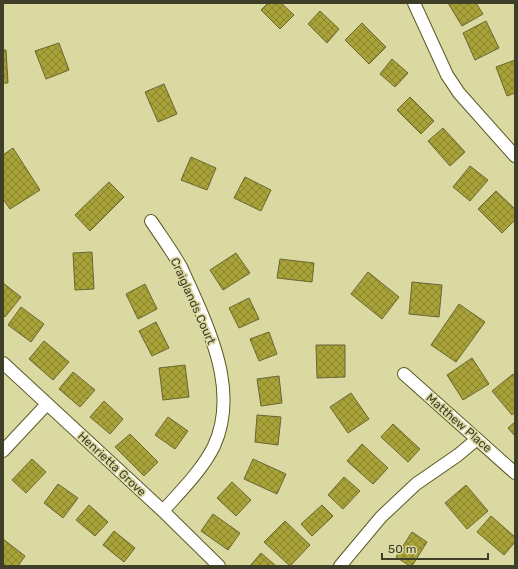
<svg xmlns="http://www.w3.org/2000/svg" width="518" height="569" viewBox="0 0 518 569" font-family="Rubik,sans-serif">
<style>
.building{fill:url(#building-cross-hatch);stroke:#696633}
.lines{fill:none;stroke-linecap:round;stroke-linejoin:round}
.minor-casing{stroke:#5c5925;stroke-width:14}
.minor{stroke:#fff;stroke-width:12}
.labels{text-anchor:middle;stroke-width:3.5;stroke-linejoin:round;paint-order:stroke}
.street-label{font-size:12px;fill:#3f3e28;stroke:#dbd9a2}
</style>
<defs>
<pattern id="building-cross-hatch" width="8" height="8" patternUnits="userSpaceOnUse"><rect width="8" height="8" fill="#a8a238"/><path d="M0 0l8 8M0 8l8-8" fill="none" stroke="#8a852f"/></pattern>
</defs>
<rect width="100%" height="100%" fill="#dbd9a2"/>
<path class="building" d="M268,3H281L294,15L280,29L261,10Z
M448,3H476L483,14L462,26Z
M320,11L339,29L327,43L308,24Z
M486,21L499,48L475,60L463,33Z
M362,23L386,47L369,64L345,40Z
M59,43L69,70L46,79L35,51Z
M3,50H6L8,83H3Z
M392,59L408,73L395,87L380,74Z
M515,60V93L507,96L496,67Z
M164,84L177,114L158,122L145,92Z
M410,97L434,121L421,134L397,110Z
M443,128L465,152L450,166L428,141Z
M13,148L40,190L10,209L3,199V155Z
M191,157L216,168L207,190L181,180Z
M470,166L488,180L470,201L453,187Z
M245,177L271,190L261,211L234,198Z
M109,182L124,197L90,231L75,215Z
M496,191L515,209V220L502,233L478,209Z
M92,252L94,289L75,290L73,253Z
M236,253L250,273L223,290L210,270Z
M280,259L314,263L312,282L277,278Z
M368,272L399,297L382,319L351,294Z
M412,282L442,285L439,317L409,314Z
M3,283L21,297L5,317L3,315Z
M145,284L157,309L138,319L126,294Z
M249,298L259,319L239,328L229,308Z
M459,304L485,322L456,362L431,345Z
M21,307L44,324L31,342L8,325Z
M156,322L169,348L152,356L139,331Z
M269,332L277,354L259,361L250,339Z
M44,341L69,362L53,380L29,359Z
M316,345H345V377L317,378Z
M472,358L489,384L463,400L447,375Z
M185,365L189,397L163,400L159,368Z
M73,372L95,390L80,407L59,389Z
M513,374L515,377V412L512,415L492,391Z
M279,376L282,403L261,406L257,379Z
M351,393L369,419L348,433L330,407Z
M104,401L123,419L110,434L90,417Z
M257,415L281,417L278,445L255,442Z
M168,417L188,431L175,449L155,435Z
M515,422V436L508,428Z
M393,424L420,449L408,462L381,437Z
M130,434L158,462L144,476L115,447Z
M362,444L388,468L373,484L347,461Z
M32,459L46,472L26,493L12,480Z
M253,459L286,474L277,494L244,479Z
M344,477L360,491L343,509L328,495Z
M232,482L251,500L236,516L217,498Z
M58,484L78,498L63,518L44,503Z
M466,485L488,511L467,529L445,503Z
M89,505L108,522L95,536L76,520Z
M322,505L333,516L312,536L301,524Z
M213,514L240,533L228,550L201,531Z
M491,516L515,537V542L504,555L477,532Z
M285,521L310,545L290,566L264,542Z
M114,531L135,548L124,562L103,545Z
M412,532L427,542L412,566H410L396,557Z
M3,539L25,556L18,566H6L3,564Z
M261,553L276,566H250Z"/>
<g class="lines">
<defs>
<path id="minor" d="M414,3L447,75L459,93L515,156
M151,221C161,236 172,251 181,267C186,278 191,289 196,300C216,345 236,398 214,446C203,469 180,492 163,511
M3,363L163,511L219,566
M404,374L515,473
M3,451L47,404
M340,566L381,517L416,484L458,455L477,439"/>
</defs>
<use href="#minor" class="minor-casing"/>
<use href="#minor" class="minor"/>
</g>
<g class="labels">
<g class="street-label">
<text transform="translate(193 301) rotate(66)" y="4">Craiglands Court</text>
<text transform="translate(459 423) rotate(41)" y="4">Matthew Place</text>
<text transform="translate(112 464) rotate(43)" y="4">Henrietta Grove</text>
</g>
</g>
<rect width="518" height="569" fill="none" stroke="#3f3e28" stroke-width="8"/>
<path d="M382 553v6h106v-6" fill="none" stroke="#3f3e28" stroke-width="2"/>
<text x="388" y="553" font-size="12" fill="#3f3e28" stroke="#dbd9a2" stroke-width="3" paint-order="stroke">50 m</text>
</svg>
